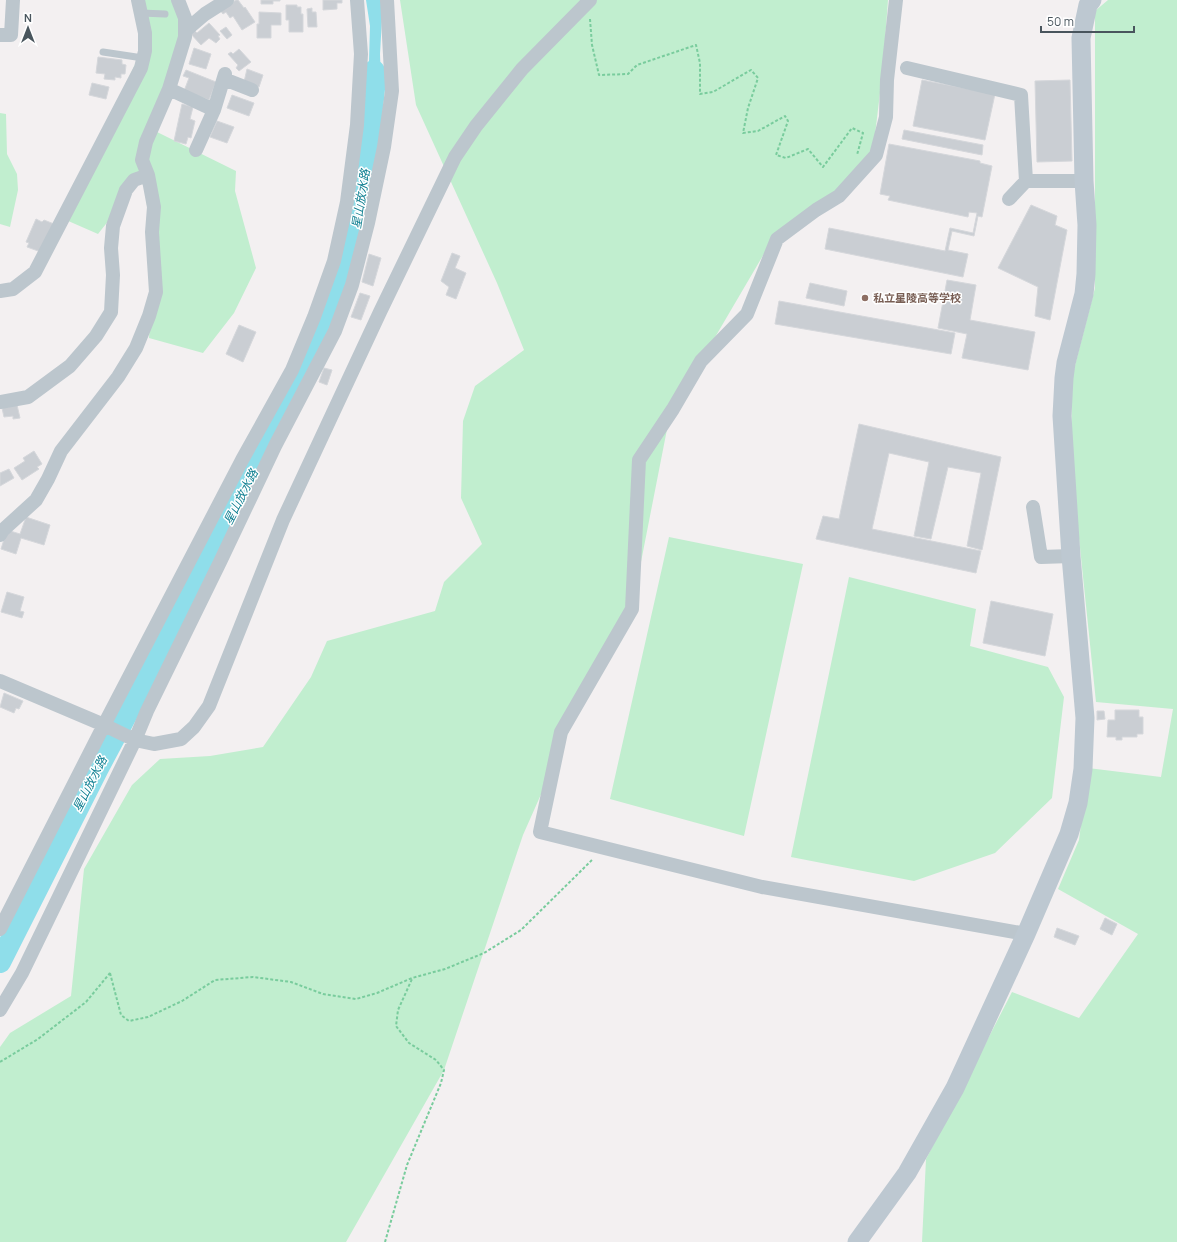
<svg xmlns="http://www.w3.org/2000/svg" width="1177" height="1242" viewBox="0 0 1177 1242" font-family="Manrope,'Noto Sans JP',sans-serif">
<style>
.green{fill:#c1eecf}
.water{fill:#8fdeea}
.lines{fill:none;stroke-linecap:round;stroke-linejoin:round}
.river{stroke:#8fdeea;stroke-width:22}
.building{fill:#caced3;stroke:#d5d7db}
.path{stroke:#79cc9d;stroke-width:2;stroke-dasharray:3 2;stroke-linecap:butt}
.lane{stroke:#bcc6cd;stroke-width:7}
.street{stroke:#bcc6cd;stroke-width:14}
.secondary{stroke:#bdc8d1;stroke-width:19}
.education-dot{fill:#8d6e63;stroke:#fff;stroke-width:1.5}
.labels{text-anchor:middle;stroke-width:3;stroke-linejoin:round;paint-order:stroke}
.education-label{font-size:11px;font-weight:bold;fill:#785e54;stroke:#fff;text-anchor:start}
.water-label{font-size:12px;font-style:italic;fill:#108092;stroke:#fff}
</style>
<rect width="100%" height="100%" fill="#f3f0f1"/>
<path class="green" d="M138,0H178L185,37L155,131L236,171L235,191L256,268L234,313L203,353L149,338L154,255L143,177L98,234L66,220L140,53Z
M400,0H888L883,68L873,151L848,187L775,235L670,414L630,618L608,643L523,835L444,1070L346,1242H0V1047L10,1033L71,996L84,869L132,785L160,759L210,756L263,747L311,677L327,641L435,611L444,582L482,544L461,498L463,421L475,386L524,350L497,283L416,105Z
M1108,0H1177V1242H922L926,1159L1012,992L1079,1018L1138,934L1058,889L1079,840L1088,768L1161,777L1173,709L1096,702L1071,461L1072,377L1095,288V11Z
M0,113L6,114L7,154L17,174L18,190L10,227L0,224Z
M669,537L803,564L744,836L610,799Z
M849,577L976,609L970,646L1048,667L1064,697L1052,798L995,853L914,881L791,857Z"/>
<path class="water" d="M366,0H383L380,54L382,109L368,97L370,26Z"/>
<g class="lines">
<path class="river" d="M0,962L98,768L212,554L270,436L322,339L340,286L355,235L364,185L374,89V71"/>
</g>
<path class="building" d="M236,0H238L244,8L245,7L255,22L242,30L233,16L230,18L226,12L223,14L220,10Z
M261,0H280V1H273V4H261Z
M323,0H342V3H337V9L323,10Z
M286,5H297V7H301V14H303V32H289V20H286Z
M312,8V12H316L317,27H308L307,9Z
M259,12L281,13V25H271V38H257V24H259Z
M209,23L220,35L218,36L220,39L216,43L209,38L201,45L190,33L194,30L197,33Z
M226,27L232,35L227,39L220,31Z
M194,48L211,54L206,69L189,64Z
M239,49L251,62L239,71L236,68L238,65L228,54L231,52L233,54Z
M98,57L122,60V64L126,65L125,74H121V78L115,77V80L104,79L105,74L96,73Z
M247,69L263,75L259,87L244,82Z
M186,70L216,82L209,100L184,91L189,78L183,76Z
M922,80L995,94L985,140L913,126Z
M1070,80L1072,161L1037,162L1035,81Z
M92,83L109,87L106,99L89,95Z
M232,95L254,103L249,116L227,108Z
M182,104L193,107L190,119L195,121L191,138L188,137L186,144L174,141Z
M217,121L234,127L227,143L210,137Z
M904,130L983,145L982,155L902,139Z
M889,144L980,161V163L992,166L982,217L978,216L974,236L952,231L948,250L968,254L963,277L825,249L829,228L945,251L950,228L973,233L977,213L969,212L968,217L888,200L890,196L880,194Z
M1031,205L1057,216L1055,225L1067,230L1050,320L1035,316L1038,287L998,268Z
M36,219L42,222L44,220L54,224L41,252L27,247L29,243L26,242Z
M452,253L460,256L455,268L466,273L456,299L446,295L449,287L441,281Z
M369,254L381,258L373,286L362,282Z
M947,280L976,285L970,320L1035,332L1028,370L962,358L967,334L938,328Z
M810,283L847,291L844,306L806,298Z
M360,293L370,296L361,320L351,317Z
M779,301L955,333L951,354L775,324Z
M239,325L256,332L243,362L226,354Z
M324,368L332,370L327,385L319,382Z
M17,405L20,418L13,419V416L4,417L2,408Z
M859,424L1001,457L982,550L967,546L981,473L948,467L931,539L914,536L929,462L889,453L872,529L981,551L976,573L816,539L823,516L839,519Z
M34,451L42,464L37,467L39,469L22,480L14,468L25,461L23,458Z
M9,469L14,478L0,486V473Z
M26,517L50,525L44,545L21,538L16,554L1,549L7,530L20,534Z
M7,592L24,597L20,611L24,612L22,618L1,612Z
M991,601L1053,614L1045,656L983,643Z
M4,693L23,701L19,709L16,708L14,713L0,707Z
M1115,710H1139V717H1143V734H1137V737H1122V740H1116V737H1107L1108,720H1115Z
M1097,711H1104L1105,719L1097,720Z
M1105,918L1117,924L1112,935L1100,929Z
M1057,928L1079,936L1075,945L1054,937Z"/>
<g class="lines">
<path class="path" d="M590,19L592,45L599,75L628,74L637,65L696,45L700,63V94L713,92L751,70L758,78L748,108L743,133L758,131L785,116L788,121L776,155L786,158L808,149L823,167L852,128L863,133L857,155
M110,973L121,1015L129,1021L148,1017L182,1001L215,980L253,977L291,982L323,994L356,999L377,993L412,978L445,969L484,953L521,930L593,859
M0,1062L38,1039L86,1002L110,973
M385,1242L407,1165L441,1083L444,1070L436,1060L409,1043L396,1026L398,1010L412,979"/>
<path class="lane" d="M141,13L165,14
M103,52L143,58"/>
<path class="street" d="M896,0L887,80L886,117L876,155L839,196L816,210L777,239L747,314L701,361L673,409L639,460L632,609L561,732L540,832L762,887L1026,934
M185,31L205,14L227,0
M0,35H11L13,0
M907,68L1021,95L1026,181H1084
M224,79L252,90
M169,89L214,110L225,74
M196,150L214,110
M1009,199L1026,181
M0,291L13,289L35,272L141,68L145,51V33L138,0
M0,402L28,397L70,366L96,336L111,312L113,275L111,248L113,226L126,190L134,180L148,175
M1033,507L1041,557L1071,556
M0,535L3,530L36,500L48,479L61,451L118,377L136,348L149,316L156,292L152,232L154,207L148,175L142,160L146,142L169,89L185,37V18L178,0
M0,681L104,725L135,740L154,744L181,739L194,727L209,706L283,520L380,312L455,157L476,126L522,69L590,0
M0,929L104,725L242,460L292,370L314,317L334,261L347,202L357,125L361,54L357,0
M0,1010L22,973L135,740L147,711L220,562L275,446L335,331L352,285L368,223L384,147L392,91L387,0"/>
<path class="secondary" d="M857,1242L907,1173L955,1088L1026,934L1069,834L1078,803L1083,769L1085,718L1071,556L1062,416L1064,378L1066,363L1084,294L1086,274L1087,225L1084,181L1081,38L1088,5L1092,0"/>
</g>
<circle class="education-dot" cx="865" cy="298" r="4"/>
<g class="labels">
<g class="education-label">
<text x="873" y="302">私立星陵高等学校</text>
</g>
<g class="water-label">
<text transform="translate(361 199) rotate(-81)" y="4">星山放水路</text>
<text transform="translate(241 497) rotate(-63)" y="4">星山放水路</text>
<text transform="translate(90 784) rotate(-63)" y="4">星山放水路</text>
</g>
</g>
<g transform="translate(28 28)" stroke="#ffffff" stroke-width="3" paint-order="stroke">
<path d="M0-3L7 15L0 10L-7 15Z" fill="#49555d"/>
<text y="-6" font-size="11" font-weight="bold" text-anchor="middle" fill="#49555d">N</text>
</g>
<path d="M1041 26v6h93v-6" fill="none" stroke="#49555d" stroke-width="2"/>
<text x="1047" y="26" font-size="12" fill="#49555d" stroke="#ffffff" stroke-width="3" paint-order="stroke">50 m</text>
</svg>
